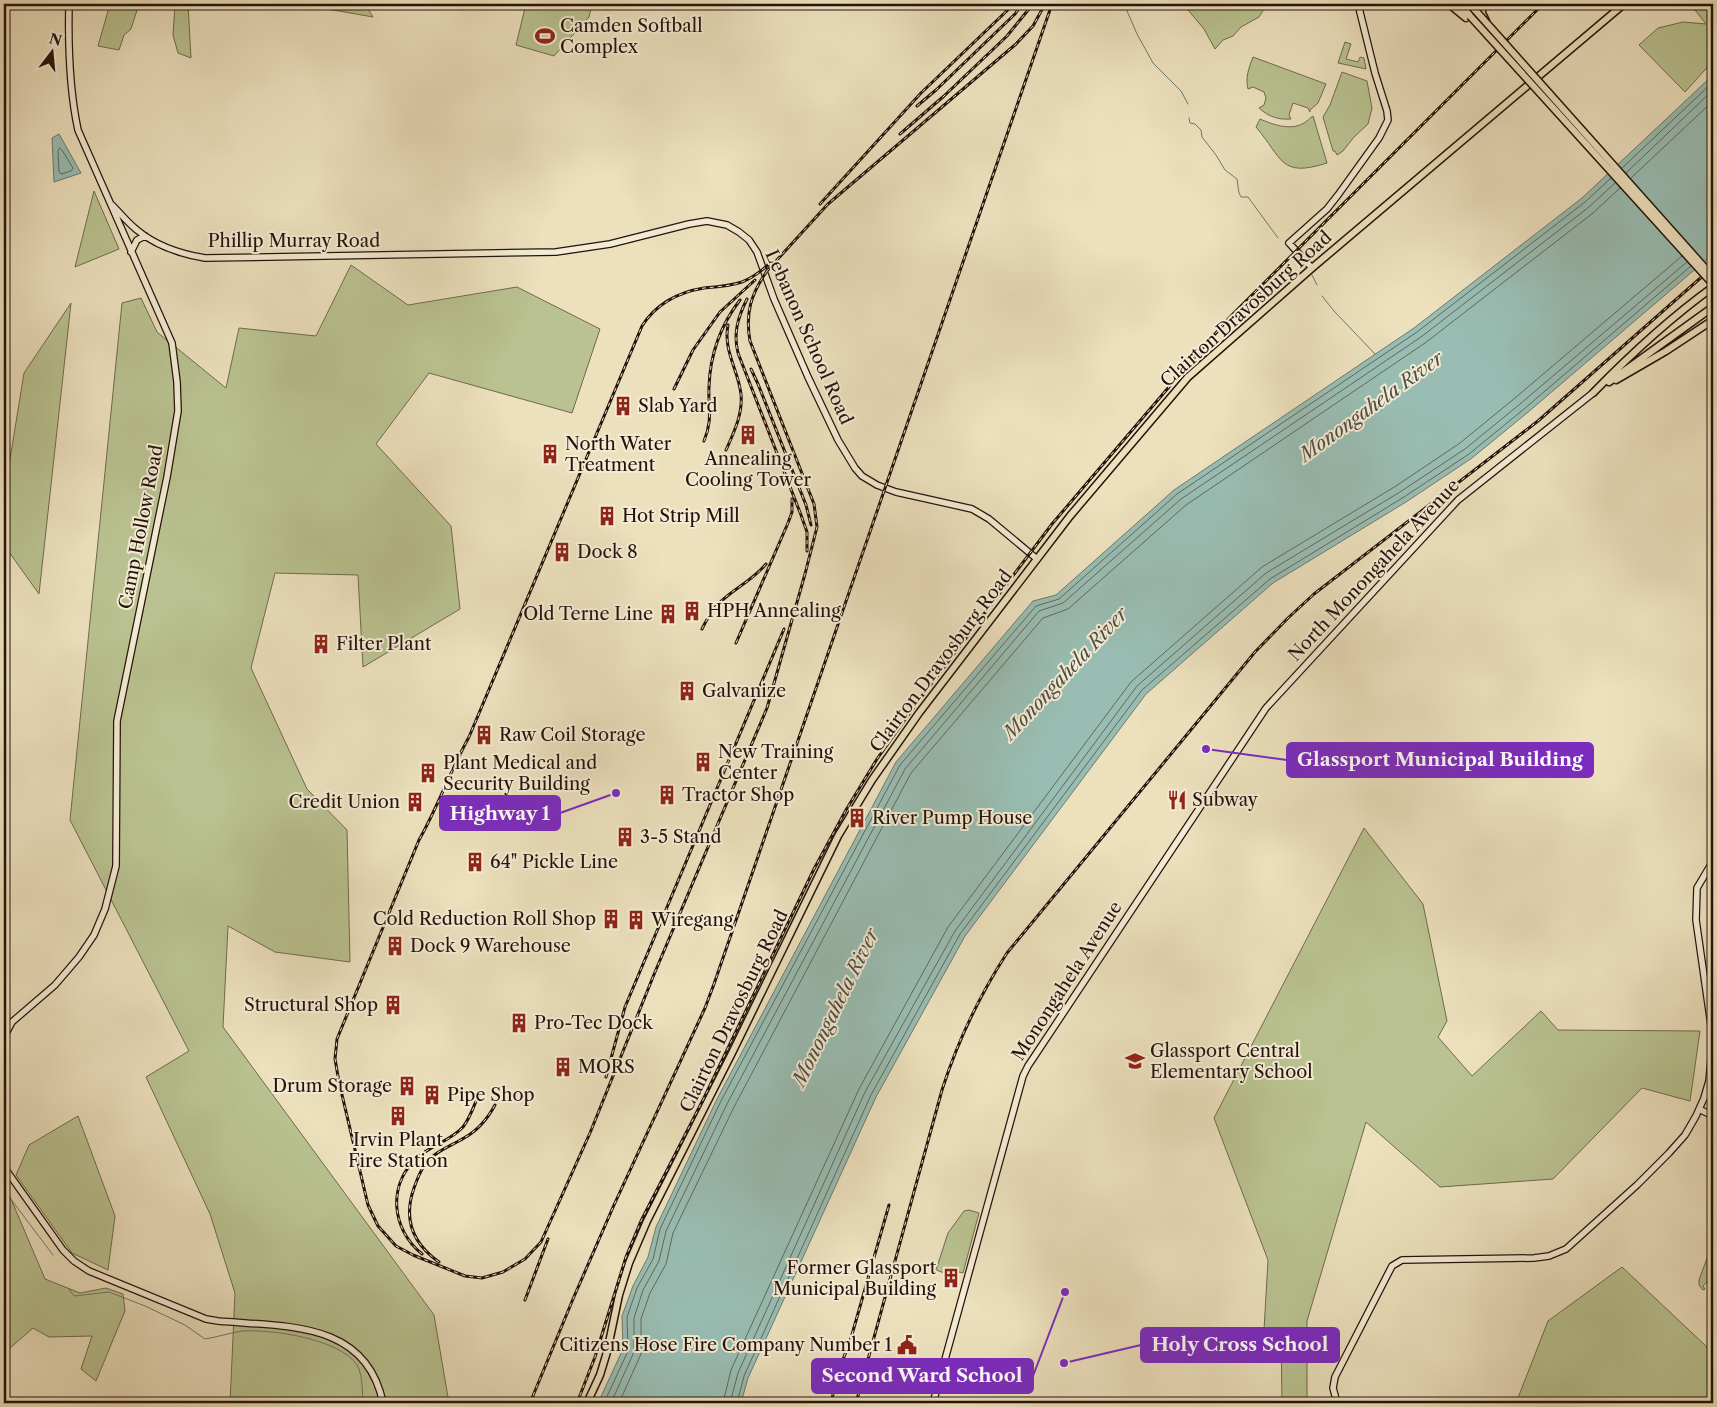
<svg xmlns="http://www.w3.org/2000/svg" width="1717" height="1407" viewBox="0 0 1717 1407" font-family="'Libre Caslon Text',serif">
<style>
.green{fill:#b9c290;stroke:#6f6a4d}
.water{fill:#99bdb3;stroke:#6b796f}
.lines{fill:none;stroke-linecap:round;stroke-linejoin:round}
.shore{stroke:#5f685e;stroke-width:1}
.stream{stroke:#6b796f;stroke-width:1}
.secondary-casing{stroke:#25120a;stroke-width:8}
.primary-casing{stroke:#25120a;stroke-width:9}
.secondary{stroke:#f3ebd4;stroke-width:5.5}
.primary{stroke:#ece0bd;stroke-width:6}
.rail-casing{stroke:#25120a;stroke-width:3}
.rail{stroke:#f3ebd4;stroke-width:1;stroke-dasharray:4;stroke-linecap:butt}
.primary-bridge-casing{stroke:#25120a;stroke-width:9;stroke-linecap:butt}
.primary-bridge{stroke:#ece0bd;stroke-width:6}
.labels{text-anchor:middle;stroke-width:4;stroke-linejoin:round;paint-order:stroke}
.poi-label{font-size:18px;fill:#25120a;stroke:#f3ebd4;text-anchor:start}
.street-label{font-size:18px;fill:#25120a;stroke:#f3ebd4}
.water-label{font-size:19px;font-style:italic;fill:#4e4e45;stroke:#f3ebd4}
.leader{fill:none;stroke:#7b2cbf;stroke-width:2}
.callout-dot{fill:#7b2cbf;stroke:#f3ebd4;stroke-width:2}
.callout{fill:#7b2cbf;stroke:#7b2cbf;stroke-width:2}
.callout-label{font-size:19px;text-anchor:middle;font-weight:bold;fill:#fff}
</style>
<rect width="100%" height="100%" fill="#ece0bd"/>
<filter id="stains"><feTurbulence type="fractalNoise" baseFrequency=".004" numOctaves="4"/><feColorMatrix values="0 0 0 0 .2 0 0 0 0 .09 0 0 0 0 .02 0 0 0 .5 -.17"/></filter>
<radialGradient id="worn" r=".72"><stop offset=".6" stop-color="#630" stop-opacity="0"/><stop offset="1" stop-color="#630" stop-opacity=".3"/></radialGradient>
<path class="green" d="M110,4H139L131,29L124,35L119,50L98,46Z
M175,4H188L191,58L178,53L173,35Z
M299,4H365L373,17Z
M526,4H592L589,17L554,56L516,45Z
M1183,4H1267L1259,17L1241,27L1233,36L1223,40L1215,49L1204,29Z
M1684,4H1713V61L1685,92L1639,45L1658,28L1683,22L1706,24L1692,6Z
M1345,42L1351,44L1346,59L1358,62L1360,57L1364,58L1366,69L1338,63Z
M1253,57L1326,84L1318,103L1310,110V112L1308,108L1293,103L1289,115L1291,119C1279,120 1269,117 1259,108L1264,105L1266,98L1264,92L1253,87L1248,89C1245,77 1249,68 1253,57Z
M1342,72L1367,81L1372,108L1368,124L1354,137L1343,151L1337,155L1335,151H1333L1323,117L1330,105Z
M1313,116L1327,163C1280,178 1283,159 1256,127L1260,119C1274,125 1293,132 1307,121C1309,119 1310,118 1313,116Z
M94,191L119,249L75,267Z
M351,265L408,305L517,287L600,329L572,413L429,373L376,444L451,526L460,609L363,667L358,575L275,573L251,668L307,789L347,830L350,962L275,952L228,926L223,1027L434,1315L449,1403H230L235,1293L210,1214L146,1077L189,1051L70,820L122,303L141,298L157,332L226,388L239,328L316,336Z
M71,303L39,594L4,545V496L24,373Z
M1364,828L1423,904L1447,1021L1438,1037L1472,1076L1541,1011L1558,1030L1700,1031L1690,1101L1642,1088L1553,1179L1440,1187L1366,1122L1307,1321V1403H1282L1281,1329L1264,1330L1268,1260L1214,1118Z
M78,1116L115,1216L108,1270L72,1253L16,1175L29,1145Z
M8,1192L45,1279L80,1293L106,1288L123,1294L125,1311L96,1381L81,1369L92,1336L49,1337L33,1328L10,1348L4,1342V1203Z
M969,1210L979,1213L963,1273L959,1272L957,1268L953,1276L936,1270L948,1233L964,1211Z
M1713,1242V1276L1703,1286L1705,1289L1703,1290L1699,1285V1280Z
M1622,1267L1706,1346L1713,1362V1403H1516L1548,1321Z"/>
<path class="water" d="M1713,75V254L1527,413L1472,458L1406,502L1273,583L1146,694L965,936L876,1097L748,1378L741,1403H598L623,1349L622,1316L633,1286L648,1257L656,1227L717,1099L896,762L1033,601L1056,595L1174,490L1414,328L1582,198Z
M59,134L81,173L54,182L52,138Z"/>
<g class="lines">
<path class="shore" d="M60,148L62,150L73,168L71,171L61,174L59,172L58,151Z
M1622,168L1713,82
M1626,173L1713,90
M1631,178L1713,101
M604,1403L628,1351L627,1317L637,1288L653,1259L660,1229L721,1101L900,765L1036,606L1059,599L1177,494L1417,332L1585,202L1611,178
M611,1403L634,1352V1318L643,1290L659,1261L666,1231L727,1104L905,769L1039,611L1063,603L1181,499L1421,337L1589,207L1615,183
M619,1403L641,1354V1319L650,1293L666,1264L673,1233L734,1107L911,773L1043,618L1068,609L1186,505L1425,343L1593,213L1620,188
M723,1403L731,1370L859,1089L948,927L1131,682L1262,567L1396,486L1460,443L1515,398L1682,256
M730,1403L738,1373L865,1092L955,931L1137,686L1266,573L1400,492L1465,449L1520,404L1687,262
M737,1403L744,1376L871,1095L960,934L1142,690L1270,579L1404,497L1469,454L1524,409L1691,266"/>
<path class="stream" d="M1124,4L1137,34L1153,63L1181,91L1188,104
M1189,118L1190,123L1195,124L1201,130L1202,137L1216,155L1225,170L1237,179L1239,193L1241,197H1248L1278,238
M1312,275L1317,285
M1322,296L1334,311L1375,354
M4,1190L53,1255
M69,1289L74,1296L109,1292L145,1306L185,1325L205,1339C217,1337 230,1333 242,1331C272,1329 340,1339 357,1365C363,1375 362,1392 363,1403"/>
<defs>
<path id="secondary" d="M112,205C120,213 128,223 137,230C156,246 181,254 205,258L556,252L610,244L689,224L707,221L727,225L739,232L749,240L757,252L774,299L808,377L838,440L855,468L862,476L877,485L896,492L972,509L989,519L1037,559
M131,252L137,240L145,236
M1312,268L1289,243L1327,209L1338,195L1379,138L1388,120L1387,111L1375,73L1358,4
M4,1037L12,1022L55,985L79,957L94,935L105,909L116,866L117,721L167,477L178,411L177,382L172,343L78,130C69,88 68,47 69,4
M1699,1109L1713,1116
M4,1167L63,1250L74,1261L89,1271L206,1319L218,1321C285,1327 366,1320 383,1403
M934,1400L948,1403
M933,1403L1023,1076L1028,1066L1266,708L1458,500L1593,393
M1337,1403L1333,1388L1335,1377L1392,1266L1402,1260L1534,1258L1549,1256L1566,1249L1637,1185L1669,1153L1685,1135L1696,1116L1704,1098L1709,1081L1712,1049L1711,1025L1696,920L1697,888L1713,861"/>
<path id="primary" d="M1449,4L1466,18
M1460,4L1470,16
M1470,4L1475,10
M1482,4V13L1486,21
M1616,380L1666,351L1713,320
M1609,382L1713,307
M1593,393C1630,355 1670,318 1713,287
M587,1403L600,1375L607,1352L619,1295L629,1263L647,1221L733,1051L838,836L872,780L919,713L1070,516L1188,377L1312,268L1624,4"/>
</defs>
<use href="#secondary" class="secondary-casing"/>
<use href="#primary" class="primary-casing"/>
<use href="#secondary" class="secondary"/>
<use href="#primary" class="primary"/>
<defs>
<path id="rail" d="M917,106L936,90L1015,14L1022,4
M900,134L944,96L1007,36L1033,4
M820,204L921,93L1014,4
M767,271C751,294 745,313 750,341L814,504L817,527L805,574L767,708L655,972L590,1133L541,1242L525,1259L503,1272L482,1278L465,1276L413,1255L396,1246L378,1226L368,1205L339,1082L335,1059L337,1039L419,840C438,807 450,771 469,737L642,326C656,304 679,292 704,288C716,287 730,286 742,282C752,278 760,272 768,265
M766,272L828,204L1016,44L1033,26L1045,4
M747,299C738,317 733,333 738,353L801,515L807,532V551
M751,369L758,384L806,505L811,525
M674,389L693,350L720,312L755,280
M704,441C713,419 708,409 709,387C710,355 720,326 740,300
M726,450C734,432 743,414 741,394C738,369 723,351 728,325
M702,629C705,623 708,617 712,611C726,592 751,583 766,564
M736,643L788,523L792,512V499
M606,1077L625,1007L784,629
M422,1254C391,1229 387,1184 418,1157C432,1145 450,1141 463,1127C470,1118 474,1106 478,1096
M439,1262C412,1243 403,1219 414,1188C418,1177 422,1166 431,1158C440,1149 453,1145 464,1138C477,1131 488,1118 495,1105
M525,1300L548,1239
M530,1403L573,1299L614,1205L705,1008L714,984L1052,4
M577,1403L595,1357L626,1257L641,1221L704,1098L814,869L846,810L877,759L919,700L1052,524L1180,374L1230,317L1543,4
M831,1403L838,1373L851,1338L889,1205
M856,1403L942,1090C958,1040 978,998 1007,953L1255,652L1288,618L1314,594L1538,421L1713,267"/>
</defs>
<use href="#rail" class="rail-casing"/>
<use href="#rail" class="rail"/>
<defs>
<path id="primary-bridge" d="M1475,10L1713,277
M1470,16L1711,282"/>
</defs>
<use href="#primary-bridge" class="primary-bridge-casing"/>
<use href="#primary-bridge" class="primary-bridge"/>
</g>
<defs>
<symbol id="stadium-bare" viewBox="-9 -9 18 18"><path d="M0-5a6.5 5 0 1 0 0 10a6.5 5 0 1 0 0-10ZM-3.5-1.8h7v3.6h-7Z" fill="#8f2418" stroke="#f3ebd4" stroke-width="2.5" paint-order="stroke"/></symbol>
<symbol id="building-bare" viewBox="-9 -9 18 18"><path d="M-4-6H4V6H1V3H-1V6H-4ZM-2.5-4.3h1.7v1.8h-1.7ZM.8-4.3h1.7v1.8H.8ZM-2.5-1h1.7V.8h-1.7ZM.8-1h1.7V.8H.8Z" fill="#8f2418" stroke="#f3ebd4" stroke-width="2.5" paint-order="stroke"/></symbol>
<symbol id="restaurant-bare" viewBox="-9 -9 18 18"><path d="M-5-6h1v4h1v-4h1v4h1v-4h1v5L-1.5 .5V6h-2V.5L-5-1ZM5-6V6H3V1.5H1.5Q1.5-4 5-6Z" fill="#8f2418" stroke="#f3ebd4" stroke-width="2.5" paint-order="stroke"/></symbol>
<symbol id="school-bare" viewBox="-9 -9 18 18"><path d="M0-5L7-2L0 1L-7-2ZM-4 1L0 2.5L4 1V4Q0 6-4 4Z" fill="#8f2418" stroke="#f3ebd4" stroke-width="2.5" paint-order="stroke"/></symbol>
<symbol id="civic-bare" viewBox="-9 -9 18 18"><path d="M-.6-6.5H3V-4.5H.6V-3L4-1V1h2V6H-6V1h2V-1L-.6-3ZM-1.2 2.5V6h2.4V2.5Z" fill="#8f2418" stroke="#f3ebd4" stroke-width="2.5" paint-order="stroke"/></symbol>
</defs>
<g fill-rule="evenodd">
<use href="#stadium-bare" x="531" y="22" width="28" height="28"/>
<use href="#building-bare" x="609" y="392" width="28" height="28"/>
<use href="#building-bare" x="734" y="421" width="28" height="28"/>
<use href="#building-bare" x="536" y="440" width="28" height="28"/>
<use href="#building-bare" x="593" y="502" width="28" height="28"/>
<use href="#building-bare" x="548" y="538" width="28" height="28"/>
<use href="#building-bare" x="678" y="597" width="28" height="28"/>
<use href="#building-bare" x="654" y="600" width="28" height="28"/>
<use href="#building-bare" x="307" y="630" width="28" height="28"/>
<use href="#building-bare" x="673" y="677" width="28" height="28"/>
<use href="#building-bare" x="470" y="721" width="28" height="28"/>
<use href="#building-bare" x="689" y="748" width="28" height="28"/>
<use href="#building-bare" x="414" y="759" width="28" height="28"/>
<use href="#building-bare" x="653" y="781" width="28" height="28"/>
<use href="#restaurant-bare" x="1163" y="786" width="28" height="28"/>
<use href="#building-bare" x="401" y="788" width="28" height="28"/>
<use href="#building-bare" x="843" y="804" width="28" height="28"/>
<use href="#building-bare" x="611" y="823" width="28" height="28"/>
<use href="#building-bare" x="461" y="848" width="28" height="28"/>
<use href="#building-bare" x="597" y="905" width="28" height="28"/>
<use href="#building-bare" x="622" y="906" width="28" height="28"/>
<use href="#building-bare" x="381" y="932" width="28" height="28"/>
<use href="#building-bare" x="379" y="991" width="28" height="28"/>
<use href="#building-bare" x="505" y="1009" width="28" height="28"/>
<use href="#school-bare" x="1121" y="1047" width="28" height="28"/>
<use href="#building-bare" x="549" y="1053" width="28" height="28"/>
<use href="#building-bare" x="393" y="1072" width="28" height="28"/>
<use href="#building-bare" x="418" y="1081" width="28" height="28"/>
<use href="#building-bare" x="384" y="1102" width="28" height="28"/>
<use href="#building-bare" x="937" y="1264" width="28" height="28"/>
<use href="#civic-bare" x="893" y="1331" width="28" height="28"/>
</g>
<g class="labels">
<g class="poi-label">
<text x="560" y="32">Camden Softball<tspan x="560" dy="21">Complex</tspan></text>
<text x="638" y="412">Slab Yard</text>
<text x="565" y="450">North Water<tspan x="565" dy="21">Treatment</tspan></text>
<text x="748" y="465" text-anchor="middle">Annealing<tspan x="748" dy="21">Cooling Tower</tspan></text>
<text x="622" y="522">Hot Strip Mill</text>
<text x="577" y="558">Dock 8</text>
<text x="707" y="617">HPH Annealing</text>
<text x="653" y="620" text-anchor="end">Old Terne Line</text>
<text x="336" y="650">Filter Plant</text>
<text x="702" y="697">Galvanize</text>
<text x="499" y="741">Raw Coil Storage</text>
<text x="718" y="758">New Training<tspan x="718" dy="21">Center</tspan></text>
<text x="443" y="769">Plant Medical and<tspan x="443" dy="21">Security Building</tspan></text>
<text x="682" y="801">Tractor Shop</text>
<text x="1192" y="806">Subway</text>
<text x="400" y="808" text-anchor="end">Credit Union</text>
<text x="872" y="824">River Pump House</text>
<text x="640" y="843">3-5 Stand</text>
<text x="490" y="868">64" Pickle Line</text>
<text x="596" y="925" text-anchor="end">Cold Reduction Roll Shop</text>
<text x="651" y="926">Wiregang</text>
<text x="410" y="952">Dock 9 Warehouse</text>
<text x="378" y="1011" text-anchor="end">Structural Shop</text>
<text x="534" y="1029">Pro-Tec Dock</text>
<text x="1150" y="1057">Glassport Central<tspan x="1150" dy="21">Elementary School</tspan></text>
<text x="578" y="1073">MORS</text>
<text x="392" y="1092" text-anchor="end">Drum Storage</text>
<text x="447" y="1101">Pipe Shop</text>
<text x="398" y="1146" text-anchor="middle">Irvin Plant<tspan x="398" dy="21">Fire Station</tspan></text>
<text x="936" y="1274" text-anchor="end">Former Glassport<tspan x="936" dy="21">Municipal Building</tspan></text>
<text x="892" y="1351" text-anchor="end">Citizens Hose Fire Company Number 1</text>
</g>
<g class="street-label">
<text x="294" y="247">Phillip Murray Road</text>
<text transform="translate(1246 309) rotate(-42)" y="6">Clairton Dravosburg Road</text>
<text transform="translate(809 337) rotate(66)" y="6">Lebanon School Road</text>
<text transform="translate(141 527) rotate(-79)" y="6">Camp Hollow Road</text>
<text transform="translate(1374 570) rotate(-47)" y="6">North Monongahela Avenue</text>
<text transform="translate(941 661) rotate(-53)" y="6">Clairton Dravosburg Road</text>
<text transform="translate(1067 981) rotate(-57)" y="6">Monongahela Avenue</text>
<text transform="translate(734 1011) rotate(-64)" y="6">Clairton Dravosburg Road</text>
</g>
<g class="water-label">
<text transform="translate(1371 406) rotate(-36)" y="7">Monongahela River</text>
<text transform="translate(1065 673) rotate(-47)" y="7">Monongahela River</text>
<text transform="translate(835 1007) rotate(-64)" y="7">Monongahela River</text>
</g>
</g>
<path class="leader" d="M1206 749L1287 760M616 793L560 813M1064 1363L1141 1345M1065 1292L1033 1376"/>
<g class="callout-dot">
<circle cx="1206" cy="749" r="5"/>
<circle cx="616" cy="793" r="5"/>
<circle cx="1064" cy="1363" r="5"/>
<circle cx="1065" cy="1292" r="5"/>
</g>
<g class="callout">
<rect x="1287" y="743" width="306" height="34" rx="5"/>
<rect x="440" y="796" width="120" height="34" rx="5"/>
<rect x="1141" y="1328" width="198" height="34" rx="5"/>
<rect x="812" y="1359" width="221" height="34" rx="5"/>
</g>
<g class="callout-label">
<text x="1440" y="766">Glassport Municipal Building</text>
<text x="500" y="820">Highway 1</text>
<text x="1240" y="1351">Holy Cross School</text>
<text x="922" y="1382">Second Ward School</text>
</g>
<rect width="1717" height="1407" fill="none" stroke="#ece0bd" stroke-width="20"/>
<rect x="5" y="5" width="1707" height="1397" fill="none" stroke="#25120a" stroke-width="2.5"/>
<rect x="10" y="10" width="1697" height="1387" fill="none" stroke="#25120a"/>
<g transform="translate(52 52) rotate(16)" stroke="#f3ebd4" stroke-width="4" paint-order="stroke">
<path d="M0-4L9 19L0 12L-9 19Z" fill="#25120a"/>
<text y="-8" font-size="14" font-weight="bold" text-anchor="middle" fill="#25120a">N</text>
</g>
<rect width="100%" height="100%" filter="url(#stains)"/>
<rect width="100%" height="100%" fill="url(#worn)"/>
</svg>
